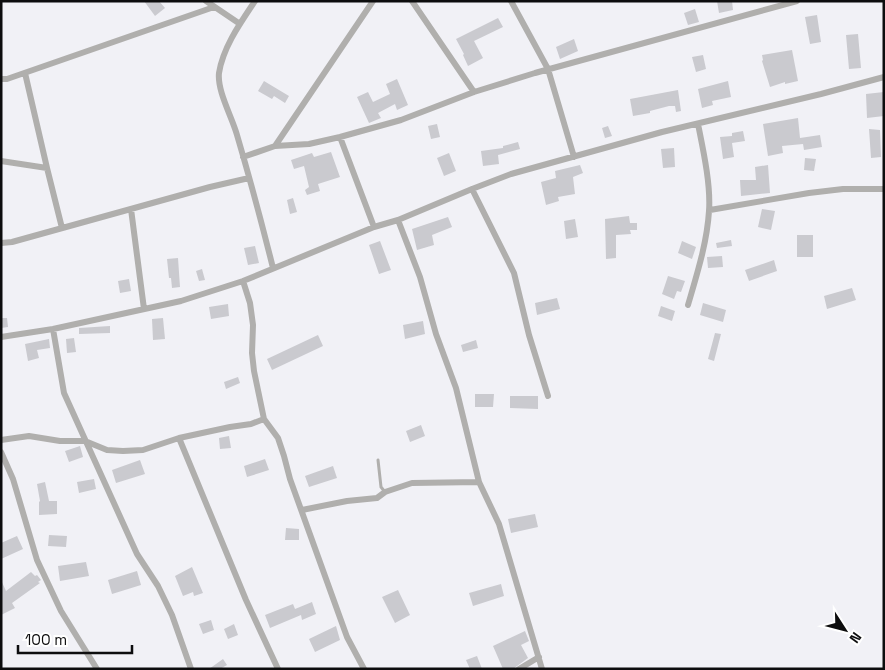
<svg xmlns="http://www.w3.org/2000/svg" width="885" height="670" viewBox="0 0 885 670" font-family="'Space Grotesk',sans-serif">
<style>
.building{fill:#cacacf}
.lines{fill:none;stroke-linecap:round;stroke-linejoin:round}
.lane{stroke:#b0afad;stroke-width:3}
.street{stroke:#b0afad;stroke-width:6}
</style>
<rect width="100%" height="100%" fill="#f1f1f6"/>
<path class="building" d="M144,1H159L165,8L155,16Z
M717,1H732L733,10L719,13Z
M695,9L699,22L688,25L684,13Z
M817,15L821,42L810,44L805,17Z
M498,18L503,27L474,41L483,58L468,66L463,55L464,54L456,39Z
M858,34L861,68L849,69L846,35Z
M574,39L578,51L560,59L556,47Z
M792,50L798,81L785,84V82L770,87L762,61L763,60L762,55Z
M703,55L706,69L696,72L692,57Z
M397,79L408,105L397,110L395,104L378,113L381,118L369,123L357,97L368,92L373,102L390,94L386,84Z
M264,81L289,96L285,103L274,96L272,99L258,91Z
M728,81L731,97L712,101L713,105L702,108L698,89Z
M678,90L681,111L676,112L675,106H669L650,111V113L633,116L630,99Z
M884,92V116L867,118L866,94Z
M798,118L800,138L820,135L822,147L804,150L803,144L782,146L783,153L768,156L763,124Z
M437,124L440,137L431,139L428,126Z
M608,126L612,136L605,138L602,128Z
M869,129L880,130L881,157L871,158Z
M743,131L745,141L732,143L734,157L723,159L720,137L732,136V133Z
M518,142L520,149L498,155L499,164L483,166L481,151L503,148V146Z
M674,148L675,167L663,168L661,149Z
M331,152L340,177L318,184L320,191L307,195L305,190L309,187L304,166L294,169L291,160L312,153L314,157Z
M449,153L456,171L444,176L437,158Z
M805,158L816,159L814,171L804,170Z
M580,165L583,173L573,177L575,194L558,197L559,201L546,205L541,182L556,178L555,171Z
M768,165L770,193L741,196L740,180H756L755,167Z
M293,198L297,212L290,214L287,200Z
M762,209L775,211L771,230L758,227Z
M629,216L630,223H637V230H630L631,234L616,235V258L606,259L605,219Z
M448,217L452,227L432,235L434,245L417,250L412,229Z
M575,219L578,237L566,239L564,221Z
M797,235H813V257H797Z
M731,240L732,246L717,248L716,243Z
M380,241L391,270L379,274L369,245Z
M682,241L696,247L692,259L678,253Z
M255,246L259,263L248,265L244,248Z
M722,256L723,267L708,268L707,257Z
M178,258L180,287L172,288L171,278H169L167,259Z
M774,260L777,271L749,281L745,270Z
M202,269L205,280L199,281L196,271Z
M668,276L685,281L681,292L677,291L674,299L662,294Z
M129,279L131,291L120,293L118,281Z
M852,288L856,300L827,309L824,296Z
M557,298L560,309L537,315L535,303Z
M703,303L726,310L723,322L700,315Z
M228,304L229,316L211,319L209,307Z
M661,306L675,311L672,321L658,316Z
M1,318H7L8,327L1,328Z
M163,318L165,339L153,340L152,319Z
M423,321L425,334L405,339L403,325Z
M110,326V333L79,334V328Z
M715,333L721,334L714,361L708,359Z
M318,335L323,346L272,370L267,359Z
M74,338L76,352L67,353L66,339Z
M49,339L50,348L37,350L39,358L28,361L25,344Z
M476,340L478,348L463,352L461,345Z
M238,377L240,383L226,389L224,382Z
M475,394H494L493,407H475Z
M510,396H538V409L510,408Z
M421,425L425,436L410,442L406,431Z
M229,436L231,448L220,449L219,438Z
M80,446L83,457L69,462L65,451Z
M265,459L269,470L247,477L244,466Z
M140,460L145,474L116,483L112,470Z
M333,466L337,478L309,487L305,476Z
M94,479L96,489L79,493L77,482Z
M45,482L49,501H57V514L39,515V502L40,501L37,484Z
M535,514L538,527L511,533L508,519Z
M286,528L299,529V540H285Z
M49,535L67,536L66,547L48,546Z
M17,536L23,549L1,559V543Z
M86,562L89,576L60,581L58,566Z
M192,567L203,593L194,596L193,592L183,596L175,576Z
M137,571L141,585L112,594L108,580Z
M31,572L35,576L37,575L41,580L38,582L40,583L12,603L15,608L1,615V580L6,591Z
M501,584L504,596L473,606L469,593Z
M398,590L410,615L395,623L382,597Z
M312,602L316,614L302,620L301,615L270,628L265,615L293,604L295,609Z
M211,620L214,630L203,634L199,624Z
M234,624L238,635L228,639L224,629Z
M336,626L340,640L315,652L309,639Z
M525,631L529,641L521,645L528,658L513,669H503L493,646Z
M477,656L482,669H470L466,660Z
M223,659L227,665L220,669H209Z"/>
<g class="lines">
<path class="lane" d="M378,460L381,487L385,492"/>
<path class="street" d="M206,1L240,24
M255,1C241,22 223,47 219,73C217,91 232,117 237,135C250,179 262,224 273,268
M412,1L474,92
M511,1L548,69L574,157
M25,73L47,168
M1,79H7L214,7
M340,137L374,227
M275,146L309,144L340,137L401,120L474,92L535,73L797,1
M243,157L275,146L373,1
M1,161L47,168L62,228
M472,189L514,273L529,335L548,396
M131,209L144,309
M710,210L809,193L843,189H884
M398,220L420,277L436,334L456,388L479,482L499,524L542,669
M1,243L12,242L210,187L249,178
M243,281L250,303L253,325L252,353L254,371L264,419L278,438L284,456L290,479L347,637L364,669
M688,305C697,274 707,243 709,211C711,185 703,149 698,124
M53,329L64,393L137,554L158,586L172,615L191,669
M1,337L53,329L181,301L243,281L374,227L398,220L472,189L511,174L662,132L821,94L884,77
M179,438L246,600L278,669
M1,440L29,436L60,441H85L107,450L123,451L143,450L179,438L230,427L251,424L264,419
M1,452L13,479L37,560L61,611L97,669
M302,510L347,501L377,498L385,492L412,483L479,482
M519,669L539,657"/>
</g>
<rect width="885" height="670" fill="none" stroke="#0d0d0e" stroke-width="5"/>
<g transform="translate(845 630) rotate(126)" stroke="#ffffff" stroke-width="4" paint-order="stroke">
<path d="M0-4L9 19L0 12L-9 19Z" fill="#0d0d0e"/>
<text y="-8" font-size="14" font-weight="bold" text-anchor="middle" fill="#0d0d0e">N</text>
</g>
<path d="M18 645v8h114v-8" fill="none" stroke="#0d0d0e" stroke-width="2.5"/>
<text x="25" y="645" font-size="15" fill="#0d0d0e" stroke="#ffffff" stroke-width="4" paint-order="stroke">100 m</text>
</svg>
